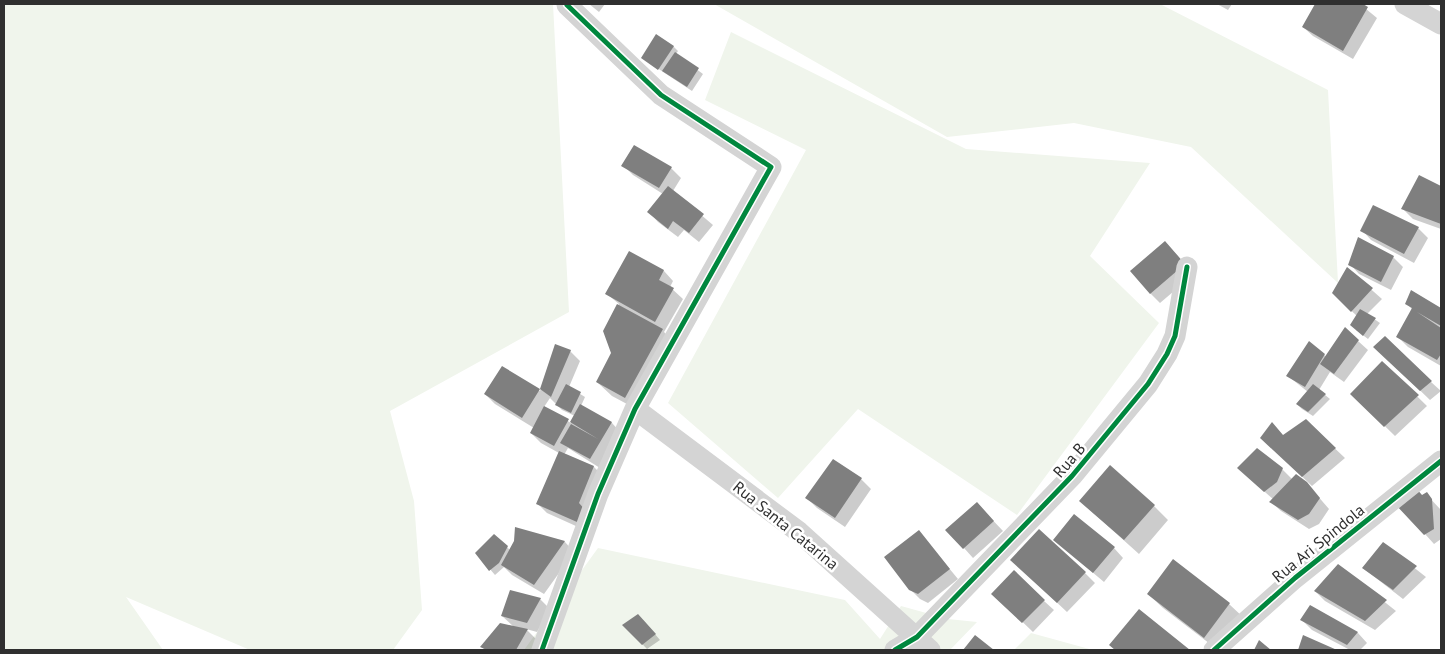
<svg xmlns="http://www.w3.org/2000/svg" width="1445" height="654" viewBox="0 0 1445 654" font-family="'PT Sans',sans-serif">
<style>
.green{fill:#f0f5ec}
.shadow{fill:#0003;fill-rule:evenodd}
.building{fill:#7f7f7f}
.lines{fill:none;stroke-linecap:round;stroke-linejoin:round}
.street{stroke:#d4d4d4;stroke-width:21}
.cycleway-casing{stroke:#fff;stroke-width:8}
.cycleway{stroke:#00873e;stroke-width:5}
.labels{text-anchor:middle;stroke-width:5;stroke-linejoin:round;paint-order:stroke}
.street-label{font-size:16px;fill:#2f2f2f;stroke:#fff}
</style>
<rect width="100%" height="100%" fill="#fff"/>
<path class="green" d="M4,4H553L569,312L390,411L414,501L422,610L393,650H250L126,597L163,650H4Z
M714,4H1160L1328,90L1338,283L1191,147L1074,123L947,137Z
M731,32L966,149L1150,163L1090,256L1159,323L1017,515L858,409L778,498L668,403L806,150L705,100Z
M598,548L845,600L880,639L901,606L948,619L977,622L950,650H524Z
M1031,633L1093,650H1014Z"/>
<path class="shadow" d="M589,4H605L599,12Z
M1217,4H1232L1228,10Z
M1316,4H1360L1377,18L1353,59L1313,36L1303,27Z
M673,46L678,51L676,54L703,74L692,91L642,58Z
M623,165L671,168L681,178L673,191L713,225L699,242L684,230L678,237L658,222L649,212L663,194L633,175Z
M1420,177L1441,187V229L1413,219L1403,209Z
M1418,228L1428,238L1414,263L1371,240L1362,230Z
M1165,242L1194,274L1160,303L1150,293Z
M630,253L664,271L673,281L670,287L683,299L664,332L676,344L640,411L612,396L597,382L613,354L604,331L619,304L607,294Z
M1393,257L1403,267L1391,290L1359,274L1350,264Z
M1348,269L1382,299L1367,314L1380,323L1368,339L1356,330L1357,316L1343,303Z
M1412,291L1441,309V366L1408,347L1398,337L1413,310L1407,304Z
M1385,338L1431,382L1441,391L1430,400L1375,347Z
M1358,341L1368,350L1344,382L1330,372L1319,390L1330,399L1313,416L1302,409L1297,404L1308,392L1288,376L1324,355L1327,357Z
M556,345L570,351L580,361L569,387L585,397L581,406L612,423L621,433L600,468L568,448L564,455L594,467L604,477L587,531L547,513L537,503L559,453L541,443L531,433L534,428L495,404L485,394L502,368L540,391ZM550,398L562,410L575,416L571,423L544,407Z
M1382,362L1427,406L1395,436L1352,394Z
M1306,421L1345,458L1312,486L1271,447Z
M1282,469L1293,480L1316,494L1329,509L1319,524L1309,529L1281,511L1271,502L1273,499L1249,478Z
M861,479L871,489L845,527L817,508L807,498Z
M1426,494L1441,510V539L1434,544L1425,534L1422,496Z
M1080,501L1154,506L1168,520L1139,554Z
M986,513L1003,531L973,558L964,548Z
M516,529L565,542L574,552L544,594L512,575L504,567L495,575L476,553L507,547L510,550L515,541Z
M919,532L958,579L928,603L920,599L910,589Z
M1054,540L1114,548L1123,558L1104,582Z
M1384,544L1426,577L1403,599L1363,568Z
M1338,565L1396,611L1375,630L1325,601L1315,591Z
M1022,570L1085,573L1095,583L1067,612Z
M511,592L540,599L550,609L537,632L526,629L537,640L531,650H485L482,647L514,627L502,616Z
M993,594L1044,601L1054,610L1033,632Z
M1148,594L1229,604L1244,618L1218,650L1163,608Z
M1311,606L1358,633L1367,643L1360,650H1350L1312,630L1302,620Z
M1139,611L1188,650H1116L1111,645Z
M643,620L660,640L647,649L624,625Z"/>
<path class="building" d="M1315,4H1363L1368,7L1343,51L1302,27Z
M656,34L674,46L658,70L641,58Z
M675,52L699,68L687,87L662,71Z
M634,145L672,167L659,188L621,166Z
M1419,175L1441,186V224L1401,209Z
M668,186L704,214L689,233L673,221L668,229L647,212Z
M1373,205L1419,227L1404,254L1360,231Z
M1358,237L1394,256L1381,282L1348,265Z
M1165,241L1185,264L1150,294L1130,271Z
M629,251L664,270L659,280L674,288L655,322L605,294Z
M1347,267L1373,288L1351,312L1332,293Z
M1411,290L1441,308V326L1417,312L1441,328V354L1437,360L1396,337L1412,308L1405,304Z
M617,304L663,329L625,398L596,382L611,353L603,331Z
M1360,309L1376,318L1363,336L1350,325Z
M1345,327L1359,340L1334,374L1320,364Z
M1385,336L1432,381L1420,391L1373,347Z
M1309,341L1325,354L1305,387L1286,376Z
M555,344L571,350L551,397L540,389Z
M1382,361L1419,395L1384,427L1350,394Z
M502,366L540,389L522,418L484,394Z
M566,384L581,392L571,413L555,405Z
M1313,384L1326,394L1308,412L1296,404Z
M580,404L612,422L590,459L560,443L571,424L598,439L570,422Z
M544,406L569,419L554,446L530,433Z
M1306,419L1336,448L1302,477L1260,438L1272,422L1283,435Z
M1257,448L1283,468L1277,482L1264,492L1237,468Z
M559,451L594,466L579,503L587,512L577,522L536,504Z
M833,459L862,478L835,518L805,498Z
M1110,465L1155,505L1124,540L1079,501Z
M1296,474L1307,482L1320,498L1309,514L1298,520L1269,502Z
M1415,487L1422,495L1427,492L1432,499L1434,529L1424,535L1395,504Z
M977,502L994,521L963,549L945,530Z
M1074,514L1115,547L1093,573L1053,540Z
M515,527L565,541L534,585L501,565L514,541Z
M1039,529L1086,572L1057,603L1010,560Z
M919,530L950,569L918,594L909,590L884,557Z
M494,534L508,546L499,563L489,571L475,553Z
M1383,542L1417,566L1393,590L1362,568Z
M1173,559L1230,603L1204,638L1147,594Z
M1338,564L1387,600L1365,621L1314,591Z
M1014,570L1045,600L1022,623L991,594Z
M510,590L541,598L527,623L501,616Z
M1310,605L1358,632L1347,645L1300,620Z
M1139,609L1190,650H1115L1109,645Z
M638,614L656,634L642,645L622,625Z
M500,623L528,629L516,650H487L480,647Z
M975,635L994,650H963Z
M1303,635L1337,650H1298Z
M1259,640L1271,650H1254Z"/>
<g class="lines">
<path class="street" d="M1405,4L1441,24
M635,409L799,532L930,650
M542,650L598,494L635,409L771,167L661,95L567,5
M895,650L917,637L1072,476L1148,384L1167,354L1175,336L1187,267
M1214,650L1295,578L1441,461"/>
<defs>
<path id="cycleway" d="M542,650L598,494L635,409L771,167L661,95L567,5
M895,650L917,637L1072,476L1148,384L1167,354L1175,336L1187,267
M1214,650L1295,578L1441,461"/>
</defs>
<use href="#cycleway" class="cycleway-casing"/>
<use href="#cycleway" class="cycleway"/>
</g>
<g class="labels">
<g class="street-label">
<text transform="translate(1069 460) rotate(-49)" y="6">Rua B</text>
<text transform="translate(786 525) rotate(39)" y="6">Rua Santa Catarina</text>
<text transform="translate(1318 543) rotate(-39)" y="6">Rua Ari Spindola</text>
</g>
</g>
<rect width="1445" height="654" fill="none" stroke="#2f2f2f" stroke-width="10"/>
</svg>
